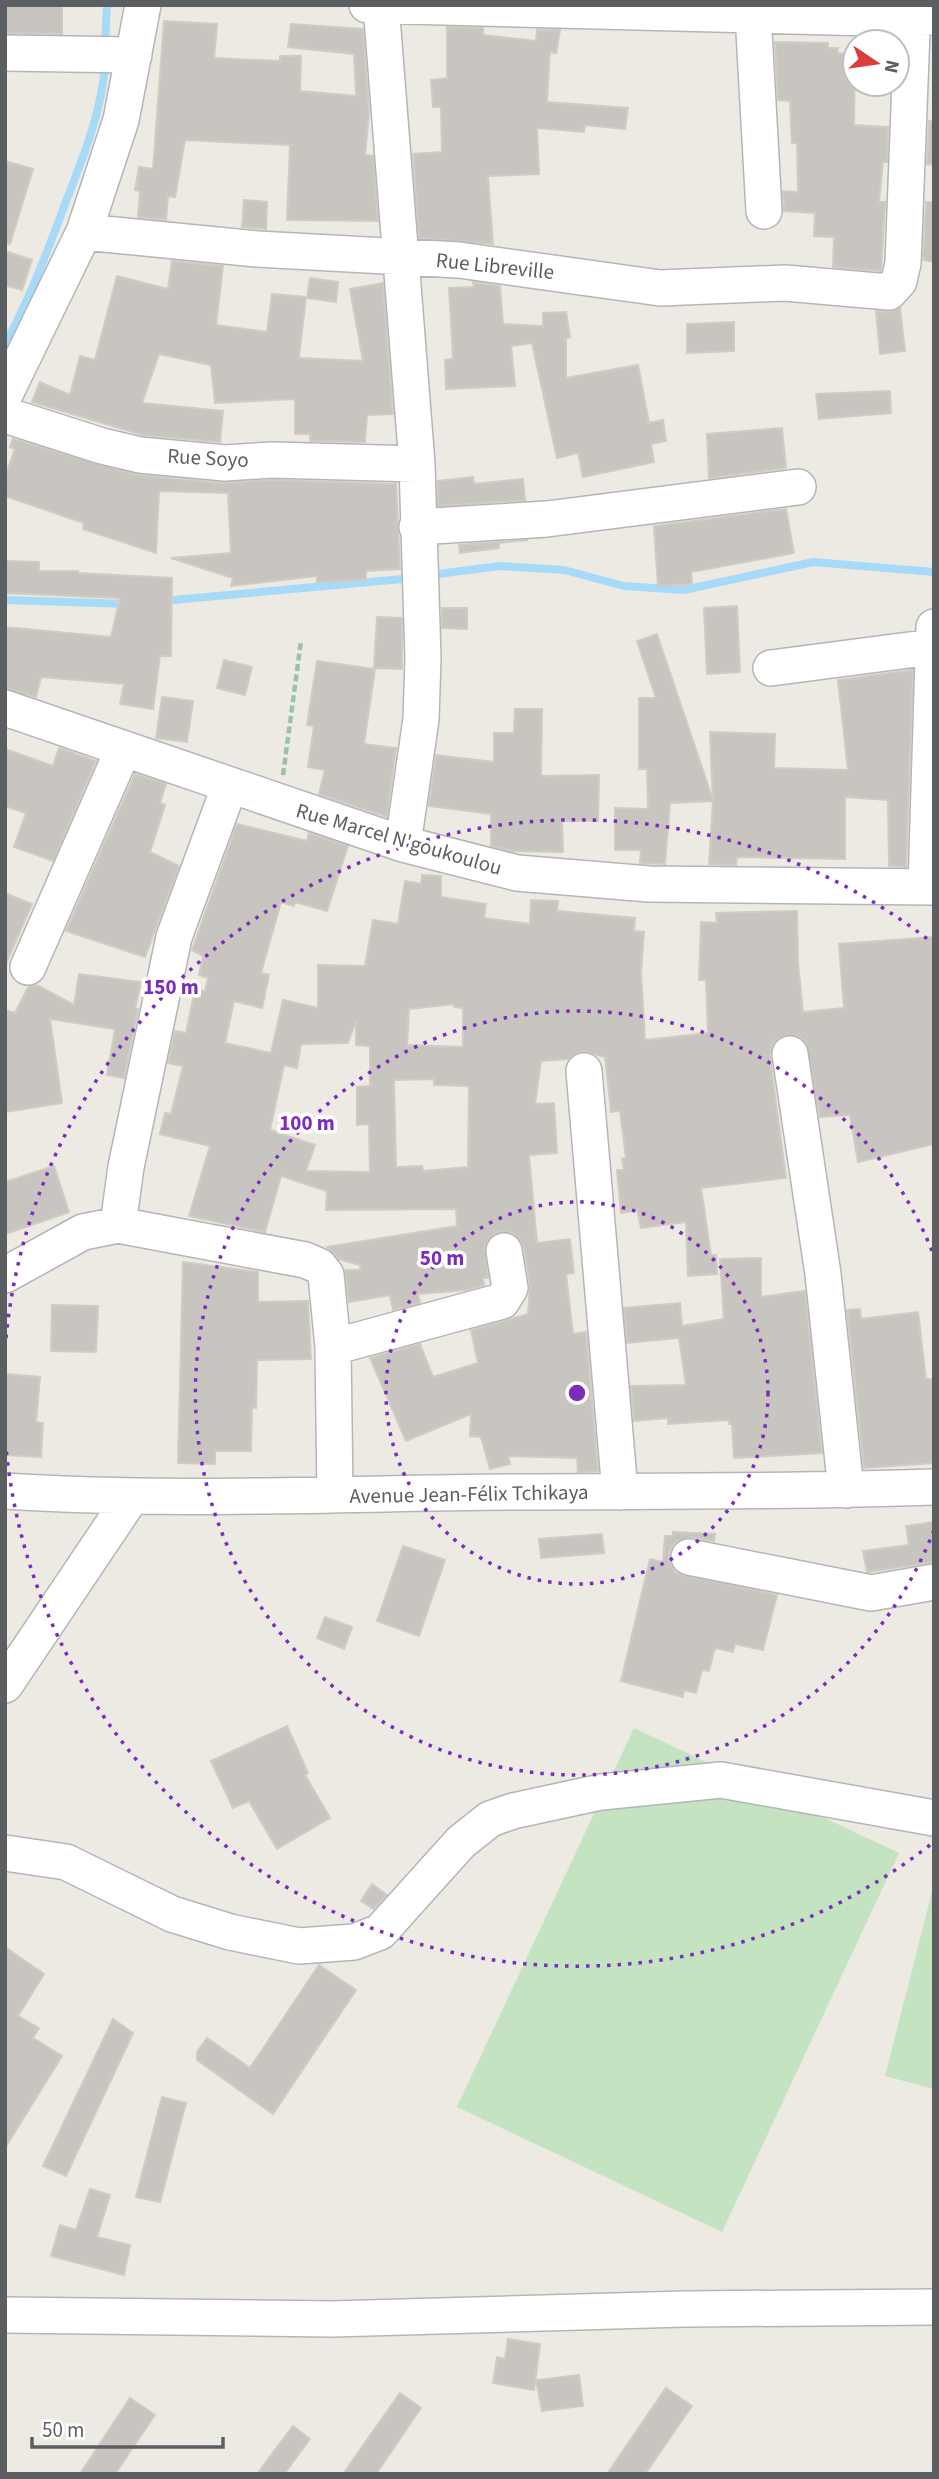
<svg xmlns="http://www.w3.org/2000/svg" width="939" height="2479" viewBox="0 0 939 2479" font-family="'Source Sans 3',sans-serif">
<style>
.garden{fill:#c3e3c1}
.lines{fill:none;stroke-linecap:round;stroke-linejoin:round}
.stream{stroke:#a7daf9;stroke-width:8}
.building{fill:#c8c5c0;stroke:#d1cbc2;stroke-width:2;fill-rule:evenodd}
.minor-casing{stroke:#b3b6b9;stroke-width:38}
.path{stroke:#9bc3a3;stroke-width:4.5;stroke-dasharray:7 3.5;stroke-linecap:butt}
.minor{stroke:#fff;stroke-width:35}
.ring{fill:none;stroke:#7b2cbf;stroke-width:3.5;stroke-dasharray:3.5 7}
.labels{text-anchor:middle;stroke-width:7;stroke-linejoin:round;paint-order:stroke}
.street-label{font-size:21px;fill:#5b5f62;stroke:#fff}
.centre{fill:#7b2cbf;stroke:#fff;stroke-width:3.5}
.ring-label{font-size:21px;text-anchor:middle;font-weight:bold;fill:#7b2cbf;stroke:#fff;stroke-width:7;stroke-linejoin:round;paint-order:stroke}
</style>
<rect width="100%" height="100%" fill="#edeae3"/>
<path class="garden" d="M634,1728L899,1853L722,2232L457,2107Z
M934,1884V2089L885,2076Z"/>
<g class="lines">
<path class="stream" d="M105,48L107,5
M5,344C30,299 47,252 65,204C82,160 102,112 105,64
M430,575L500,566L564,570L624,586L684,590L813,562L934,572
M5,600L128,604
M162,601L414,578"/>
</g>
<path class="building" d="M5,5H62V34L5,33Z
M164,21L217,24L214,58L280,61V56H301L300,91L356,96L354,54L288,47L291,24L363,29L369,112L365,155L373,156L378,221L287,220L290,145L185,140L175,197L168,196L166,220L138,217L140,191L135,190L139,167L153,169Z
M447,27L483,28V35L536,41L537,30H560L556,53L550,52L547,102L628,108L625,129L585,125L584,132L537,128L539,174L488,176L493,244L419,238L413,154L442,152L441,107H433L431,80L447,78Z
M775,42L828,43V48H838L837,53L855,54L854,125L888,127L887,162H883L879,202H885L881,271L833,267L834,237L814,236L815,213L784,211L783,191L798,192L797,143H792L790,101L778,100Z
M929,121L934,122V165L927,164Z
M5,161L33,169L10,244L5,243Z
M244,200L267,202L266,229L242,227Z
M926,202H934V262L923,260Z
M5,251L32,260L22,290L5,285Z
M172,261L223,266L216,325L267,332L272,294L306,297L299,358L363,361L350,289L383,283L393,414L367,415L365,442L310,441V434H295V399L215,403L211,365L159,354L142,403L223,411L220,442L143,435L32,402L40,382L70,395L80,356L95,360L117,276L168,289Z
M310,278L338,282L336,302L307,298Z
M473,282L500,286L503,324L543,326V313L566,312L570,337L566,338V378L638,365L649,423L663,420L666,441L651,444L654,462L583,477L578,453L557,458L532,343L511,346L515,386L446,389L445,360L453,359L449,288L474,287Z
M900,308L905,351L880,354L876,311L888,312Z
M734,322V351L687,353V324Z
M890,391L891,413L819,419L816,394Z
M782,428L786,468L709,478L707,434Z
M13,439L138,475L223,483L273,480L396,484L400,569L366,571V580L317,582V576L231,586L233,578L171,558L231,553L228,493L159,491L156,553L83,529L84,523L5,496V477L15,449L10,447Z
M473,477L474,484L523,479L525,500L438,506V481Z
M786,509L794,553L691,572L692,584L658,586L654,526Z
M528,540L499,543V548L460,553L459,545Z
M5,561L39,562V571H78V573L172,578L171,656H160L153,709L120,704L124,684L41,677L36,697L5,688V627L111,637L120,598L5,593Z
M737,606L740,672L707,674L704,608Z
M442,608H467V629L442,628Z
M377,617L402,618V669L374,668Z
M657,634L713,800L710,732L775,734L774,768L848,770L838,680L913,670L906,867L889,866L888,800L845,797V859L737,857L736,865L709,864L713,801L670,803L665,864L640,863L641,850H615V808L648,809L647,769H639V698H656L637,641Z
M224,660L252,667L245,695L217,688Z
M317,661L375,669L364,744L396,748L387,817L319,794L325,770L308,767L314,726L307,725Z
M162,697L193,701L187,742L156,738Z
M515,709H542L541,776L599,775L598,821H562L563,852L513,851L491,846V814L429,806L436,755L494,762V733H514Z
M59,748L96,761L53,861L14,847L26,813L5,806V749L53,766Z
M135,774L166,784L160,803L165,805L150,852L179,866L145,957L66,931Z
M237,824L307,841L309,833L348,846L327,911L295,902L294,906L281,902L261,973L269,975L262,1008L234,1001L225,1043L271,1053L283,1000L318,1008V965L365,966L373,920L398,924L405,881L421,884L422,875L441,876V897L486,904L484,918L530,924L531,900L558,901L557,911L635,918L634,931L644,932L641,972L645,1040L708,1033L706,980H699L701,922L717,923L716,913L797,911L798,963L803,1012L844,1008L839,944L934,937V1144L858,1162L850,1115L820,1117L806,1042L797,1035L778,1038L772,1046L770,1057L786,1178L701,1188L711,1255H716L717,1274L688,1276L686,1222L641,1228L637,1210L621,1213L617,1170H624L622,1159L626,1158L620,1111L611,1112L605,1057L583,1051L568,1059L541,1061L535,1104L554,1103L557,1153L529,1155L537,1243L570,1239L574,1273L566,1274L573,1334L586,1332L598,1471L578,1472L577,1458L508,1456L510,1464L490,1469L481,1437L470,1436L471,1414L406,1441L370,1358L420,1344L433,1377L478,1363L471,1330L528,1314L530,1285L524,1248L520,1239L512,1233L501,1231L492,1235L485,1245L488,1278H483L484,1285L466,1290L418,1294L420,1303L393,1310L390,1295L349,1302L345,1270H360V1265L339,1259L327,1247L457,1226L456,1209L326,1210L327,1191L281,1176L265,1232L189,1216L210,1146L160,1134L165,1113L171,1114L183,1066L168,1063L175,1031L186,1033L195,990L205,991L208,978L199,975L203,956L192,950ZM454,1004V1007L463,1008V1047L407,1045L409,1009ZM356,1021V1045L370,1046V1086L357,1087V1125L369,1124L370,1172L306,1171L315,1145L270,1130L284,1065L297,1068L301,1044L348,1043ZM434,1079V1085L469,1086L468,1167L423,1171L422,1166L396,1167L394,1080Z
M5,893L32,904L5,966Z
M79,974L141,982L135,1009H138L124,1078L107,1075L115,1029L50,1019L62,1103L5,1112V1010L15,1013L28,987L37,985L74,1005Z
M54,1166L69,1212L5,1234V1182Z
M761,1258V1297L805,1291L822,1453L734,1458L732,1424H729V1420L668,1424V1418L634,1421L631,1386L686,1385L679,1338L627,1343L624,1308L680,1303L682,1326L724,1319L720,1259Z
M183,1262L258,1272V1302L308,1301L311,1359L257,1360L256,1408L252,1407L251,1451H215V1464L178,1463Z
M52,1305L98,1306L96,1352L51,1351Z
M860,1309L861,1319L918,1312L926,1379H934V1463L864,1468L847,1310Z
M5,1374L40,1377L36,1422L43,1423L41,1457L5,1455Z
M934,1522V1562L867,1572L863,1551L909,1545L906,1526Z
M673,1532L715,1534L714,1541L692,1537L674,1543L669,1552L670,1563L676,1573L777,1595L763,1650L735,1644L733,1652L715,1648L709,1671L702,1670L696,1693L684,1690L683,1697L621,1681L650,1559L663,1562L665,1536H673Z
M602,1534L604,1553L541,1558L539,1539Z
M403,1546L445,1560L419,1636L377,1621Z
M325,1617L352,1627L344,1649L317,1638Z
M287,1726L308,1773L305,1775L330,1818L277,1849L249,1801L233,1808L211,1761Z
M372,1884L387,1895L373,1909L361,1901Z
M5,1947L44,1974L18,2016L39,2028L33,2038L62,2056L5,2148Z
M319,1965L356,1990L273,2114L197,2060V2052L207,2038L250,2068Z
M113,2019L133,2033L66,2176L43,2166Z
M162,2097L186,2103L160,2202L136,2197Z
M90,2189L110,2195L97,2237L130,2245L124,2275L51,2256L60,2225L76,2230Z
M508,2339L540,2344L534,2390L493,2383L497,2357L505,2359Z
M579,2375L583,2406L542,2411L536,2380Z
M666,2388L692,2406L645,2474H607Z
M400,2393L421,2408L376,2474H343Z
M130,2398L155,2415L115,2474H80Z
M293,2426L310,2439L284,2474H257Z"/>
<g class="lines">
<defs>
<path id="minor" d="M367,5L871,18L934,17
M381,5L417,464L423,658L421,719L403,844
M753,14L764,211
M5,53L134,55
M84,232L257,249L459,260L660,288L785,283L889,292L899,281L903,263L913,5
M5,394L84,232L121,120L143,5
M5,415L102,446L140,455L225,463L272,460L417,464
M417,527L547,519L798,487
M771,668L932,647
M5,708L403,844L517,873L649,884L934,887
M926,887L934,627
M28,967L123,750
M790,1054L823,1274L846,1490
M584,1071L620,1492
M118,1225L126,1167L174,937L230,785
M5,1275L83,1232L118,1225L305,1260L319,1266L326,1275L333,1347L335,1495
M333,1347L502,1301L510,1288L504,1251
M5,1491C177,1502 348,1493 520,1492C658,1491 796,1492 934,1487
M689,1557L871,1593L934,1582
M5,1685L132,1496
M5,1853L66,1862L172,1914L230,1932L299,1946L354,1942L380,1932L461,1842L490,1819L513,1811L601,1792L721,1780L934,1818
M5,2315L332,2319L685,2309L934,2307"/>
</defs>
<use href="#minor" class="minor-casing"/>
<path class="path" d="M283,775L301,641"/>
<use href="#minor" class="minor"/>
</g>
<g class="ring">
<circle cx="577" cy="1393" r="191"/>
<path d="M934 1530A382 382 0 1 1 934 1256"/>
<path d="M930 1845A574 574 0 0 1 6 1448M6 1338A574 574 0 0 1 930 941"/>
</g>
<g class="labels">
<g class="street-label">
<text transform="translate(495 266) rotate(6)" y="7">Rue Libreville</text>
<text transform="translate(208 458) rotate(3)" y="7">Rue Soyo</text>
<text transform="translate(399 839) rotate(16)" y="7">Rue Marcel N'goukoulou</text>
<text transform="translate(469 1494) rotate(-1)" y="7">Avenue Jean-Félix Tchikaya</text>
</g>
</g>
<circle cx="577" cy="1393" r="10" class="centre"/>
<g class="ring-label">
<text x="171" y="994">150 m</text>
<text x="307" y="1130">100 m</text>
<text x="442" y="1265">50 m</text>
</g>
<rect width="939" height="2479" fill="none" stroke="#5b5f62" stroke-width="14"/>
<g transform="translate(876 63) rotate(103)"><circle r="33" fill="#ffffff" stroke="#bdbfc0" stroke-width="2"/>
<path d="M0-5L12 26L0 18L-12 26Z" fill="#dc3d39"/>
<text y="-10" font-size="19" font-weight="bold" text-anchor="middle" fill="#5b5f62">N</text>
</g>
<path d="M32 2437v10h191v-10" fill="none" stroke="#5b5f62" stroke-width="3.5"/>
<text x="42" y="2437" font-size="21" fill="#5b5f62" stroke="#ffffff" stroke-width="5" paint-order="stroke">50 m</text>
</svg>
